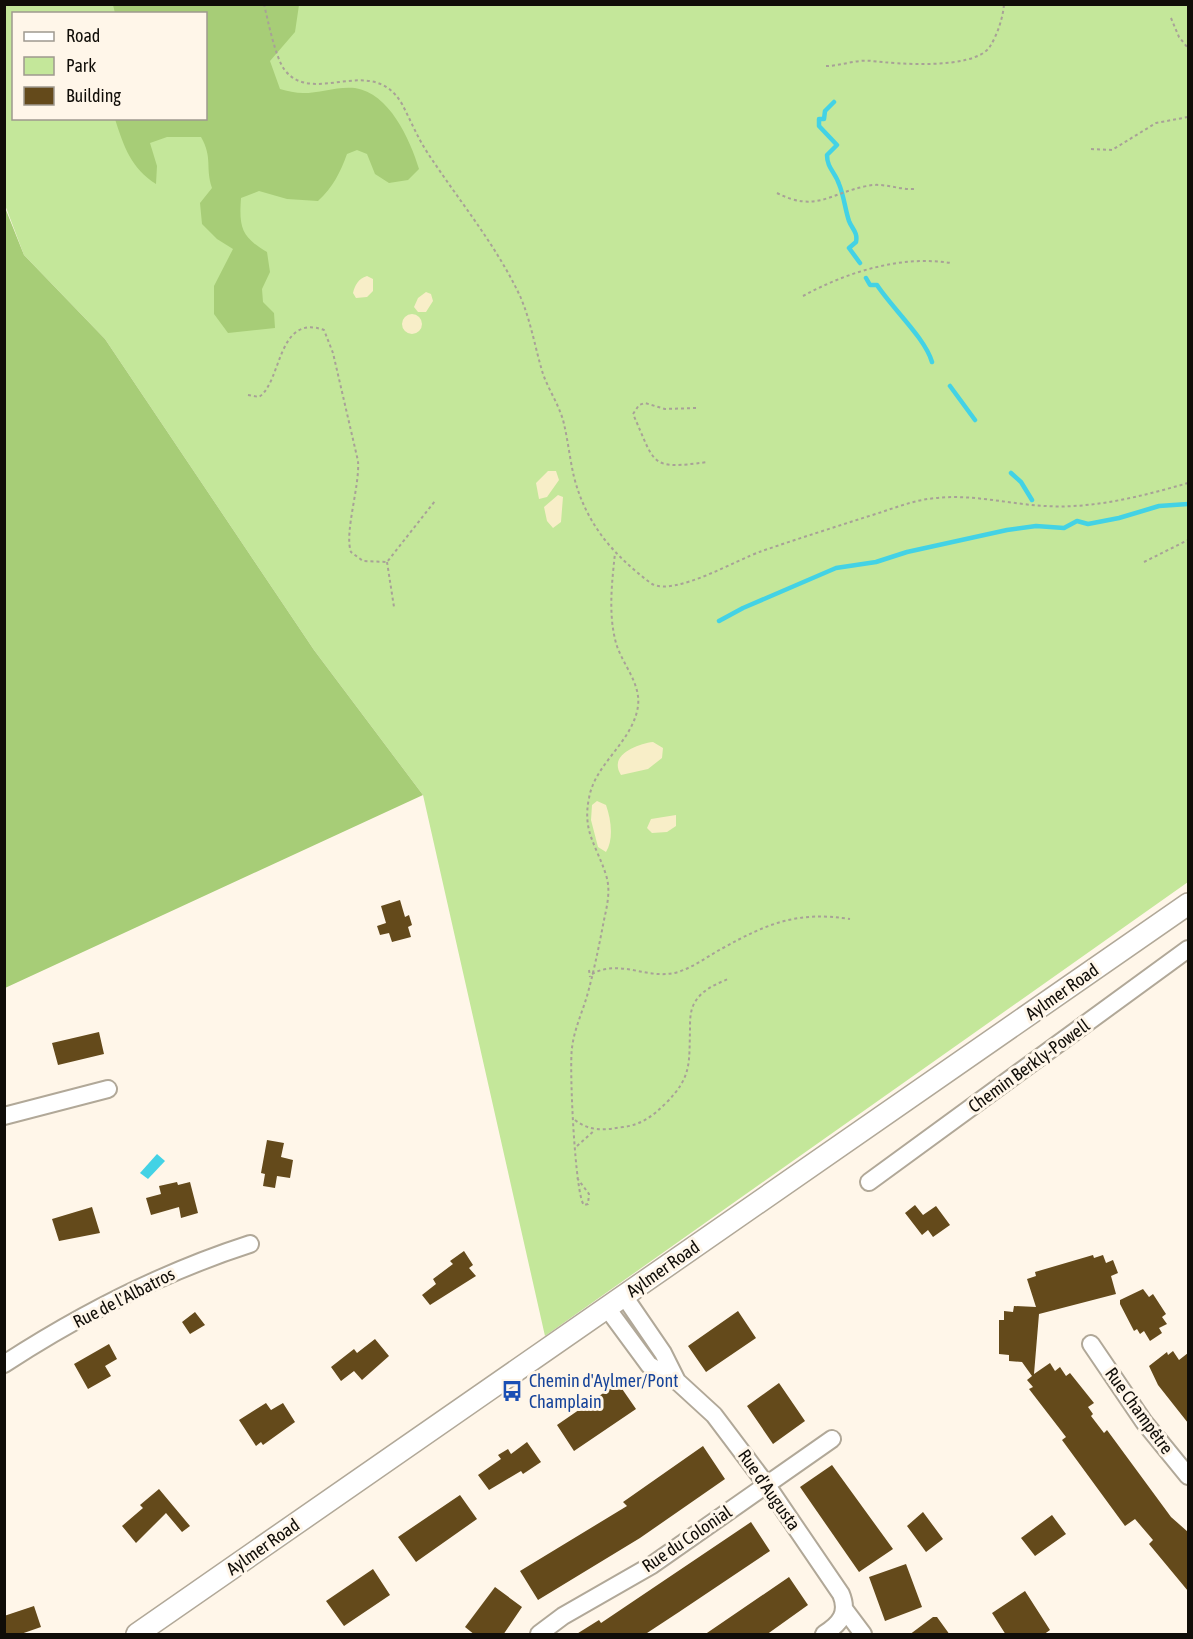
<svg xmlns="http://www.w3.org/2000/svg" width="1193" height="1639" viewBox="0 0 1193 1639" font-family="'Asap Condensed',sans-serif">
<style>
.green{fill:#c4e79a;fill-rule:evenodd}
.forest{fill:#a7cd77}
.sand{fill:#f8eec8}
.water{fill:#43d2e5}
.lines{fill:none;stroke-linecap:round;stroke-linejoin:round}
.stream{stroke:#43d2e5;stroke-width:4.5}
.building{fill:#644a1b}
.minor-casing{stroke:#b1a898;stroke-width:20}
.major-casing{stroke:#b1a898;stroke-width:24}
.path{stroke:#a8a197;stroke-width:2;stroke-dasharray:3 3;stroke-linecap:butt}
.minor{stroke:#fff;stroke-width:16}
.major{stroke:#fff;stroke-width:21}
.labels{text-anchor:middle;stroke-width:6;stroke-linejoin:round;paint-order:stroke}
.street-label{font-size:18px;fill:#100d08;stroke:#fff6e9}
.transit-label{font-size:18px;fill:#164399;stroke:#fff6e9;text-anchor:start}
</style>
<rect width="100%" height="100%" fill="#fff6e9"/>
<path class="green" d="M5,5H1188V882L545,1336L423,795L314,650L105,339L24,255L5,205ZM14,14H206V118H14Z"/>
<path class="forest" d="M113,5H299L295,32L270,61L280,89C287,91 296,93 303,93C320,93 338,86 355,88C389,93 410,139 419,169L408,180L389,183L375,174L367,154L357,150L347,154C340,173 333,187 318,201L287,199L259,191L241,198C239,227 241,237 267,252L270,272L262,289L263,302L274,313L275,328L228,333L214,314V286L233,249L217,239L202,224L200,203L212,188C205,167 213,158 201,137H167L150,143L157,166L156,184C131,168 124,147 115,119L206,118V14L115,13Z
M4,205L24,255L105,339L314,650L423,795L5,988Z"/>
<path class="sand" d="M367,276L373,279V291L367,297L356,298L353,293C355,285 358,279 367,276Z
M426,292L431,294L433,301L426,312H418L414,307L418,298Z
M402 324a10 10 0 1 1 20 0a10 10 0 1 1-20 0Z
M548,471H556L559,480L547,497L539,499L536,483Z
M558,495L563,497L561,522L553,528L547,521L544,507Z
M653,742L663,748L662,758L648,769L621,775C608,755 637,744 653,742Z
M597,801L606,805C611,819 614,839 606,852L598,847L591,820L592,805Z
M676,815V826L667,832L652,833L647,828L651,819Z"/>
<path class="water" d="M157,1154L165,1161L148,1179L140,1173Z"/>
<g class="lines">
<path class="stream" d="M834,102L825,111L824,119H819V126L837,145L827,155C827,168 835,172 839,184C844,196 845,209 849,221C852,229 858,232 856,242L849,248L860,263
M866,278L870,285H877C892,308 925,338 932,362
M950,386L975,420
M1011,473L1021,482L1032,500
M719,621L743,608L836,568L876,562L907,552L1007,530L1036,526L1064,528L1077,521L1088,524L1119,518L1159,506L1188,504"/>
</g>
<path class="building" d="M400,900L405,917L409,915L412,925L408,927L411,937L392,942L389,933L380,935L377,926L386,923L381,906Z
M99,1032L104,1054L58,1065L52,1043Z
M267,1140L284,1143L281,1157L293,1160L290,1178L277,1176L275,1188L263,1186L265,1174L261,1173Z
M177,1182L178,1185L190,1182L198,1213L181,1218L179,1207L151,1215L146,1198L161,1194L159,1186Z
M915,1205L923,1215L936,1206L950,1225L933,1237L928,1230L922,1235L905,1213Z
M92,1207L100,1233L59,1241L52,1219Z
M464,1251L473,1265L469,1268L476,1276L430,1305L422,1295L436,1284L433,1279L453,1264L450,1261Z
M1093,1255L1094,1258L1103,1255L1106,1263L1113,1260L1118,1273L1111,1276L1116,1294L1039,1314L1034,1374L1050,1363L1055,1371L1060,1367L1066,1376L1070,1373L1094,1403L1088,1407L1093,1414L1091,1416L1104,1433L1107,1430L1171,1517L1188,1532V1591L1149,1544L1153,1540L1135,1519L1125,1526L1073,1455L1062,1440L1066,1437L1029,1389L1033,1387L1027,1380L1032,1376L1022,1362L1009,1361V1355L999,1354V1320H1004V1311L1013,1312L1014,1306L1036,1307L1027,1279L1036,1276L1035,1272Z
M1143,1289L1149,1297L1153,1294L1166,1314L1162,1317L1167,1324L1159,1328L1162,1333L1150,1341L1144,1331L1140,1334L1137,1329L1134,1331L1120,1304V1300Z
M738,1311L756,1338L706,1372L688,1346Z
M195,1312L205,1325L190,1334L182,1322Z
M375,1339L389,1356L362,1380L354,1371L341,1381L331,1367L354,1349L357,1353Z
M109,1344L117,1359L105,1366L111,1376L88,1389L74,1364Z
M1173,1351L1179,1360L1188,1353V1423L1158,1385L1149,1366L1167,1352L1168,1355Z
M618,1383L636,1409L574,1451L557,1425Z
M779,1383L805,1421L773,1444L747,1406Z
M266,1403L271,1410L283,1403L295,1422L263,1445L261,1442L256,1446L239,1420Z
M527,1442L541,1462L523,1474L521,1471L489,1490L478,1475L501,1459L498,1455L508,1449L511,1454Z
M703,1446L725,1479L640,1538L538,1600L520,1571L627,1506L623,1502Z
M832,1465L893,1549L859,1572L800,1487Z
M159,1489L190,1526L182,1532L166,1513L136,1543L122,1526L143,1508L140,1505Z
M460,1495L477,1519L416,1562L398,1537Z
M923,1512L943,1539L926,1552L907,1526Z
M1052,1515L1066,1534L1035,1556L1021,1538Z
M751,1522L770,1551L679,1612L644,1635H575L599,1620L601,1623Z
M906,1564L922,1607L885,1621L869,1577Z
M373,1569L390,1595L344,1626L326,1601Z
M789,1577L808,1605L766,1635H704Z
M495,1587L522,1607L503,1635H475L465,1627Z
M1025,1591L1050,1630L1043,1635H1006L992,1613Z
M34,1606L41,1627L18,1635H4V1616Z
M933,1617H937L950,1635H909Z"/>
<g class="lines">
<defs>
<path id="minor" d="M4,1116L108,1089
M869,1182L1188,949
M624,1296L663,1353L677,1381
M607,1308L649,1365L678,1382L714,1415L766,1484L841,1594C849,1613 840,1624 824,1634
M1091,1344L1144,1422L1188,1476
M4,1364C81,1314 163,1272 250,1244
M845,1610L863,1634
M539,1634L563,1616L652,1565L832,1439"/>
<path id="major" d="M137,1634L1188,904"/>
</defs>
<use href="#minor" class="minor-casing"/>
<use href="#major" class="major-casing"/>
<path class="path" d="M264,4C268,21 275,56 284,69C312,108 372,52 402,104C411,121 418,139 429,155C460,202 496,245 520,296C531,321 535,348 543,374C549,391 560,406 564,424C568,441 570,460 574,477C586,524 614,556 652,584C676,596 736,560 762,551C797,539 832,528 866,517C890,510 912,500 936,498C972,494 1009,504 1045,506C1093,509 1143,496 1188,483
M1171,18L1179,37L1188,48
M826,66C841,66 857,59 872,61C897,64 971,70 989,48C997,36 1003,18 1004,4
M1091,149L1112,150L1156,123L1188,117
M777,193C816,213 830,193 867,186C883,182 898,190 914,189
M803,296C847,272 901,255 951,263
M248,395L259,397C282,382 277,313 324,330L333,353L358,461C360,486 344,533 351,552L363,561L387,562L435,501
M696,408L665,409L645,403L639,405L633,414C656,465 649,470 707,462
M387,562L394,607
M1144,562L1188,540
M589,970L590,977
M592,974C621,958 648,981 678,972C694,967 708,956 723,948C768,923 798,911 850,919
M575,1120C590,1132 605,1130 623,1127C641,1125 653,1116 666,1103C692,1077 689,1063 690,1029C690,1020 690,1010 695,1002C702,990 716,984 728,979
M577,1146L595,1130
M577,1178L589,1194L588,1204L584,1205C575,1196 569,1066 572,1048C574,1030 582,1013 587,996C594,971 599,946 604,920C607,906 611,890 606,875C597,846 582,832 589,798C595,763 633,742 638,706C641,683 622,664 616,643C608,614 612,582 615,553"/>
<use href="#minor" class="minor"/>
<use href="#major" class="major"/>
</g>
<defs>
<symbol id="bus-bare" viewBox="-9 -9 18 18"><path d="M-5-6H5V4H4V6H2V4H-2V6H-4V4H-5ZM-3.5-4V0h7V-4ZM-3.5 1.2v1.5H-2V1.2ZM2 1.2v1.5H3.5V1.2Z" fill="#1a4fb4" stroke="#fff6e9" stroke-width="2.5" paint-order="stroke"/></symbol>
</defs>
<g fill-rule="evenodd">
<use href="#bus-bare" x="497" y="1376" width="30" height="30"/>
</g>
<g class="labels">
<g class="street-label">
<text transform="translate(1062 992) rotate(-35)" y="6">Aylmer Road</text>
<text transform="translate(1029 1066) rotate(-36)" y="6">Chemin Berkly-Powell</text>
<text transform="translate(663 1269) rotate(-35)" y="6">Aylmer Road</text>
<text transform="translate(124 1298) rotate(-27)" y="6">Rue de l'Albatros</text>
<text transform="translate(1139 1411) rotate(54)" y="6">Rue Champêtre</text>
<text transform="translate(769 1490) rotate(55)" y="6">Rue d'Augusta</text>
<text transform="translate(687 1539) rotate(-34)" y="6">Rue du Colonial</text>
<text transform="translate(263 1547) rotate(-35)" y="6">Aylmer Road</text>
</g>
<g class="transit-label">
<text x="529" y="1387">Chemin d'Aylmer/Pont<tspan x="529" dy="21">Champlain</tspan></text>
</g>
</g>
<rect width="1193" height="1639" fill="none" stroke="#100d08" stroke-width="12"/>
<rect x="12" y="12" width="195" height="108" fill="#fff6e9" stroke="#9f998f" stroke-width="1.5"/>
<rect x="24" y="32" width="30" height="9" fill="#ffffff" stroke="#9f998f" stroke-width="1.5"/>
<text x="66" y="42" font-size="18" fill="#100d08">Road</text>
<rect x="24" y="57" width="30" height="18" fill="#c4e79a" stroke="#9f998f" stroke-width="1.5"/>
<text x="66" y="72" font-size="18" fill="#100d08">Park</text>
<rect x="24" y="87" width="30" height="18" fill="#644a1b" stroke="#9f998f" stroke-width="1.5"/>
<text x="66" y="102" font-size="18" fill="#100d08">Building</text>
</svg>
